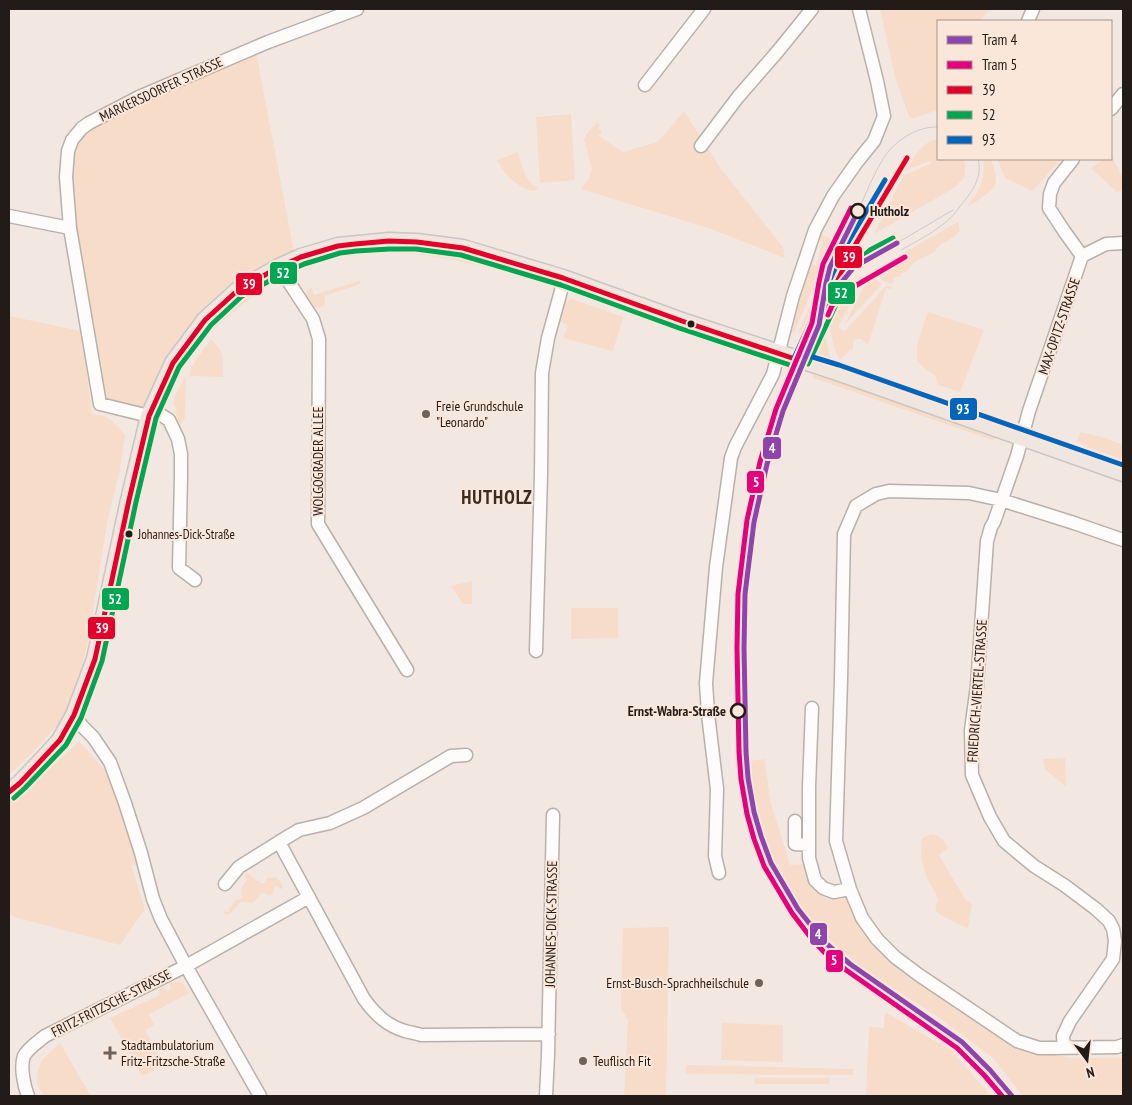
<svg xmlns="http://www.w3.org/2000/svg" width="1132" height="1105" viewBox="0 0 1132 1105" font-family="'PT Sans Narrow',sans-serif">
<style>
.green{fill:#f6dcc9}
.lines{fill:none;stroke-linecap:round;stroke-linejoin:round}
.minor-casing{stroke:#b8b0aa;stroke-width:15}
.major-casing{stroke:#cac5c2;stroke-width:19}
.minor{stroke:#fdfcfa;stroke-width:12}
.major{stroke:#eee6df;stroke-width:16}
.tram{stroke:#cecbc9;stroke-width:1}
.bus-1-casing{stroke:#fae7da;stroke-width:9}
.bus-2-casing{stroke:#fae7da;stroke-width:9}
.bus-3-casing{stroke:#fae7da;stroke-width:9}
.bus-1{stroke:#e4002b;stroke-width:5}
.bus-2{stroke:#00a651;stroke-width:5}
.bus-3{stroke:#0065bd;stroke-width:5}
.tram-1-casing{stroke:#fae7da;stroke-width:9}
.tram-2-casing{stroke:#fae7da;stroke-width:9}
.tram-1{stroke:#8e44ad;stroke-width:5}
.tram-2{stroke:#e5007d;stroke-width:5}
.stop-dot{fill:#fae7da;stroke:#221b17;stroke-width:2.5}
.bus-dot{fill:#221b17;stroke:#fae7da;stroke-width:2}
.poi-dot{fill:#6b635e;stroke:#fae7da;stroke-width:2}
.labels{text-anchor:middle;stroke-width:4;stroke-linejoin:round;paint-order:stroke}
.bus-label{font-size:13px;fill:#221b17;stroke:#fae7da;text-anchor:start}
.street-label{font-size:14px;fill:#221b17;stroke:#fae7da}
.stop-label{font-size:14px;font-weight:bold;fill:#221b17;stroke:#fae7da;text-anchor:start}
.poi-label{font-size:14px;fill:#221b17;stroke:#fae7da;text-anchor:start}
.district-label{font-size:19px;font-weight:bold;letter-spacing:1px;fill:#3a2c22;stroke:#fae7da}
.line-badge{stroke:#fae7da;stroke-width:2}
.badge-label{font-size:14px;text-anchor:middle;font-weight:bold;fill:#fff}
</style>
<rect width="100%" height="100%" fill="#f3e8e1"/>
<path class="green" d="M880,9H990L980,21H938V112L935,111L910,119L895,77Z
M256,52L295,257L228,291L144,409L105,400L73,228L70,176L73,155L80,136L141,100Z
M684,111L721,169L783,247L785,258L711,229L581,189L588,180L592,169L584,139L586,135L597,122L600,125L598,128L602,132L599,136L623,152L658,142Z
M571,114L575,180L540,183L536,117Z
M938,139V159H963L965,164V177L954,188L874,234L903,176L930,164V161L906,170C916,156 920,142 938,139Z
M518,152C522,166 525,181 538,188L535,191C520,190 503,174 497,160Z
M1111,154L1123,179V190L1117,192L1091,168L1104,159H1111Z
M983,159H991C993,165 996,172 996,179C996,192 976,201 967,207C969,203 973,199 976,194C983,183 985,172 983,159Z
M997,159H1061L1033,191L1005,178Z
M958,222L960,231L954,237L940,245L934,252L913,263L909,269L904,273H902L900,276L893,278L894,279L893,283L885,282L871,271L883,265L887,268L883,264C908,251 932,236 958,222Z
M818,233L834,240L828,253L830,254L821,269L794,333L792,332L808,263L816,265L823,242L816,239Z
M370,247H387L456,254L543,280L541,283C483,266 428,249 367,254Z
M867,273L838,327L845,331L886,286L892,287V289L886,288L868,345L861,339H856L853,341V349L850,350L841,359H839L834,348L830,329V316L832,309L842,288Z
M870,275L882,284L844,325Z
M266,280L269,285C248,299 229,314 211,332L209,329V326L230,305Z
M822,280L825,281L822,290L819,312L806,339L803,338L800,336L799,331Z
M359,281H360V284L325,296V306L314,308L305,294L311,287L314,295Z
M572,299L623,317L613,351L563,338L568,326L559,320L566,301Z
M928,312L984,330L960,392L938,385L935,375C929,372 923,368 919,363C912,353 924,323 928,312Z
M9,316L81,331L92,414C110,415 114,422 125,435L120,469L107,523L89,636L80,677L67,714L32,753L9,775Z
M822,329L824,330L831,362L817,357L821,346L815,343Z
M211,339C225,353 223,358 223,377L189,376L191,367Z
M186,375L185,418L180,424L175,412L177,410L173,403L175,396Z
M812,375L820,377H827L998,435L997,438L992,440L813,378Z
M1081,432L1105,438L1123,445V459L1091,449L1077,441Z
M472,581V604H463L451,586Z
M571,608H618V638L571,639Z
M79,741L107,773L139,864L131,865L145,909L120,945L14,917L9,914V802L41,777Z
M1065,758L1066,787L1045,769L1043,759Z
M765,759L770,800L790,865L806,864L813,885L824,898L848,899L861,926L870,940L890,957L1022,1049L1071,1058H1123V1096H1023L993,1058L941,1019L863,968L831,941L803,911L774,859L756,810L749,761Z
M933,834L943,839L948,848L939,855L965,899L972,904L968,928C961,925 941,916 937,912C934,907 936,903 939,900L926,876L921,856L922,838Z
M247,873L250,875L257,881L259,880L260,883H265L267,878L275,877C279,879 282,883 283,888L281,889L276,886L274,888L273,894L268,896L265,893L260,894L256,900L253,903L241,902C235,906 233,915 225,915L224,911L228,912L235,900L242,898L241,890L247,879L244,877Z
M669,927L666,1095H866L869,1027L884,1028L885,1012L951,1050L991,1096H624L628,1020L621,1008L623,928Z
M179,981L184,985L190,993L149,1014L154,1025L145,1030L158,1055L154,1071L142,1076L110,1018L160,995L158,990L164,987L167,991L171,989L169,984Z
M722,1023L783,1025V1062L721,1060Z
M60,1043L90,1095L100,1096H44L37,1084L38,1071L42,1060Z
M686,1065L854,1069V1075L686,1074Z
M754,1078H830L829,1084H755Z"/>
<g class="lines">
<defs>
<path id="minor" d="M1028,21L1033,9
M645,85L704,9
M1111,109L1123,94
M701,146L738,97L778,51L812,9
M1073,159L1054,183L1050,194L1049,208L1064,231L1082,256
M9,216L70,228
M279,267L313,319L319,339L318,524L407,670
M152,409L169,420L178,439L181,454V476L179,568L195,580
M149,416L100,404L70,228L66,177L68,151L72,140L82,128L89,123L139,97L268,42L357,9
M1123,540L1074,523L1001,500L969,493L889,491L876,494L856,506L844,534L841,680L836,841L850,889L862,918L877,939L895,957L919,975L1017,1041L1039,1048H1051L1117,1047L1123,1045
M536,651L541,475L542,373L548,338L561,291L563,278
M812,708L809,787V858L815,880L823,888L834,892L850,889
M74,715L82,726L93,737L110,762L125,803L141,853L153,899L161,919L186,966L260,1096
M466,755L451,756L363,808L330,823L299,830L279,842L364,999C375,1014 387,1026 405,1031C411,1033 416,1033 421,1035L549,1034
M795,821V844L809,845
M719,873L715,856L717,789L708,714L706,683L716,567L731,458L735,447L773,374L793,296L815,230L833,196L857,162L874,141L884,116L877,81L859,9
M225,884L239,867L279,842
M1064,1048L1063,1036L1070,1021L1113,959L1115,941L1114,934L1113,929L1109,921L1096,909L1064,885L1034,866L1004,841L990,817L972,775L971,730L977,686L987,541L991,527L994,522L1017,456L1029,411L1082,256L1106,244L1123,243
M28,1096C24,1086 20,1066 24,1056C28,1048 38,1042 45,1036L186,966L309,897
M546,1096L548,1055L553,815"/>
<path id="major" d="M9,792L20,783L41,761L60,740L74,715L95,659L129,500L149,416L173,363L205,320L238,290L279,267L301,257L338,246L389,241L417,242L463,248L563,278L682,321L837,372L1123,473"/>
</defs>
<use href="#minor" class="minor-casing"/>
<use href="#major" class="major-casing"/>
<use href="#minor" class="minor"/>
<use href="#major" class="major"/>
<path class="tram" d="M858,211C866,194 873,175 883,159C894,141 917,126 938,127
M897,243L953,210
M901,250C915,242 930,235 942,225C950,220 956,212 961,205C972,192 983,177 978,159"/>
<defs>
<path id="bus-1" d="M801,361L851,252L907,158
M9,792L20,783L60,740L74,715L95,659L129,500L149,416L173,363L205,320L238,290L279,267L301,257L338,246L355,244L389,241L417,242L463,248L563,278L682,321L801,361"/>
<path id="bus-2" d="M808,364L841,294L852,266L870,250L893,238
M14,798L25,788L66,745L81,718L102,661L136,502L156,418L179,367L211,325L242,296L282,274L304,264L340,253L356,251L389,249H416L461,255L561,285L679,328L799,368"/>
<path id="bus-3" d="M803,354L839,365L1123,465
M794,358L844,249L885,180"/>
</defs>
<use href="#bus-1" class="bus-1-casing"/>
<use href="#bus-2" class="bus-2-casing"/>
<use href="#bus-3" class="bus-3-casing"/>
<use href="#bus-1" class="bus-1"/>
<use href="#bus-2" class="bus-2"/>
<use href="#bus-3" class="bus-3"/>
<defs>
<path id="tram-1" d="M858,211L830,267L826,283L819,325L783,411L767,464L754,522L745,594L744,648L746,752L748,778L754,812L761,836L771,863L798,909L817,933L829,946L850,964L962,1042L990,1070L1012,1096
M828,299L854,267L897,243"/>
<path id="tram-2" d="M851,208L823,264L819,282L812,323L776,409L760,462L747,520L738,594L737,648L739,752L741,779L747,814L754,839L764,866L792,913L811,938L824,952L846,970L957,1048L984,1075L1002,1096
M828,315L832,306L843,293L905,257"/>
</defs>
<use href="#tram-1" class="tram-1-casing"/>
<use href="#tram-2" class="tram-2-casing"/>
<use href="#tram-1" class="tram-1"/>
<use href="#tram-2" class="tram-2"/>
</g>
<g class="stop-dot">
<circle cx="858" cy="211" r="7"/>
<circle cx="738" cy="711" r="7"/>
</g>
<g class="bus-dot">
<circle cx="691" cy="324" r="4.5"/>
<circle cx="129" cy="534" r="4.5"/>
</g>
<g class="poi-dot">
<circle cx="426" cy="414" r="5"/>
<circle cx="759" cy="983" r="5"/>
<path d="M107.5 1045.5h5v5h5v5h-5v5h-5v-5h-5v-5h5z"/>
<circle cx="583" cy="1061" r="5"/>
</g>
<g class="labels">
<g class="bus-label">
<text x="138" y="539">Johannes-Dick-Straße</text>
</g>
<g class="street-label">
<text transform="translate(161 89) rotate(-25)" y="5">MARKERSDORFER STRASSE</text>
<text transform="translate(1059 326) rotate(-71)" y="5">MAX-OPITZ-STRASSE</text>
<text transform="translate(318 461) rotate(-90)" y="5">WOLGOGRADER ALLEE</text>
<text transform="translate(977 691) rotate(-86)" y="5">FRIEDRICH-VIERTEL-STRASSE</text>
<text transform="translate(551 924) rotate(-89)" y="5">JOHANNES-DICK-STRASSE</text>
<text transform="translate(111 1003) rotate(-27)" y="5">FRITZ-FRITZSCHE-STRASSE</text>
</g>
<g class="stop-label">
<text x="870" y="216">Hutholz</text>
<text x="726" y="716" text-anchor="end">Ernst-Wabra-Straße</text>
</g>
<g class="poi-label">
<text x="436" y="411">Freie Grundschule<tspan x="436" dy="16">"Leonardo"</tspan></text>
<text x="749" y="988" text-anchor="end">Ernst-Busch-Sprachheilschule</text>
<text x="121" y="1050">Stadtambulatorium<tspan x="121" dy="16">Fritz-Fritzsche-Straße</tspan></text>
<text x="593" y="1066">Teuflisch Fit</text>
</g>
<g class="district-label">
<text x="497" y="504">HUTHOLZ</text>
</g>
</g>
<g class="line-badge">
<rect x="834" y="245" width="29" height="24" rx="5" fill="#e4002b"/>
<rect x="269" y="261" width="29" height="24" rx="5" fill="#00a651"/>
<rect x="235" y="272" width="28" height="24" rx="5" fill="#e4002b"/>
<rect x="827" y="281" width="29" height="24" rx="5" fill="#00a651"/>
<rect x="949" y="397" width="29" height="24" rx="5" fill="#0065bd"/>
<rect x="762" y="436" width="20" height="24" rx="5" fill="#8e44ad"/>
<rect x="746" y="470" width="19" height="24" rx="5" fill="#e5007d"/>
<rect x="101" y="587" width="29" height="24" rx="5" fill="#00a651"/>
<rect x="87" y="616" width="29" height="24" rx="5" fill="#e4002b"/>
<rect x="809" y="922" width="19" height="24" rx="5" fill="#8e44ad"/>
<rect x="825" y="949" width="19" height="24" rx="5" fill="#e5007d"/>
</g>
<g class="badge-label">
<text x="849" y="262">39</text>
<text x="283" y="278">52</text>
<text x="249" y="289">39</text>
<text x="841" y="298">52</text>
<text x="963" y="414">93</text>
<text x="772" y="453">4</text>
<text x="756" y="487">5</text>
<text x="115" y="604">52</text>
<text x="102" y="633">39</text>
<text x="818" y="939">4</text>
<text x="834" y="965">5</text>
</g>
<rect width="1132" height="1105" fill="none" stroke="#221b17" stroke-width="20"/>
<rect x="937" y="20" width="175" height="140" fill="#fae7da" stroke="#a4958c"/>
<rect x="947" y="36" width="25" height="8" fill="#8e44ad" stroke="#a4958c"/>
<text x="982" y="45" font-size="15" fill="#221b17">Tram 4</text>
<rect x="947" y="61" width="25" height="8" fill="#e5007d" stroke="#a4958c"/>
<text x="982" y="70" font-size="15" fill="#221b17">Tram 5</text>
<rect x="947" y="86" width="25" height="8" fill="#e4002b" stroke="#a4958c"/>
<text x="982" y="95" font-size="15" fill="#221b17">39</text>
<rect x="947" y="111" width="25" height="8" fill="#00a651" stroke="#a4958c"/>
<text x="982" y="120" font-size="15" fill="#221b17">52</text>
<rect x="947" y="136" width="25" height="8" fill="#0065bd" stroke="#a4958c"/>
<text x="982" y="145" font-size="15" fill="#221b17">93</text>
<g transform="translate(1087 1060) rotate(165)" stroke="#fae7da" stroke-width="4" paint-order="stroke">
<path d="M0-4L9 19L0 12L-9 19Z" fill="#221b17"/>
<text y="-8" font-size="14" font-weight="bold" text-anchor="middle" fill="#221b17">N</text>
</g>
</svg>
